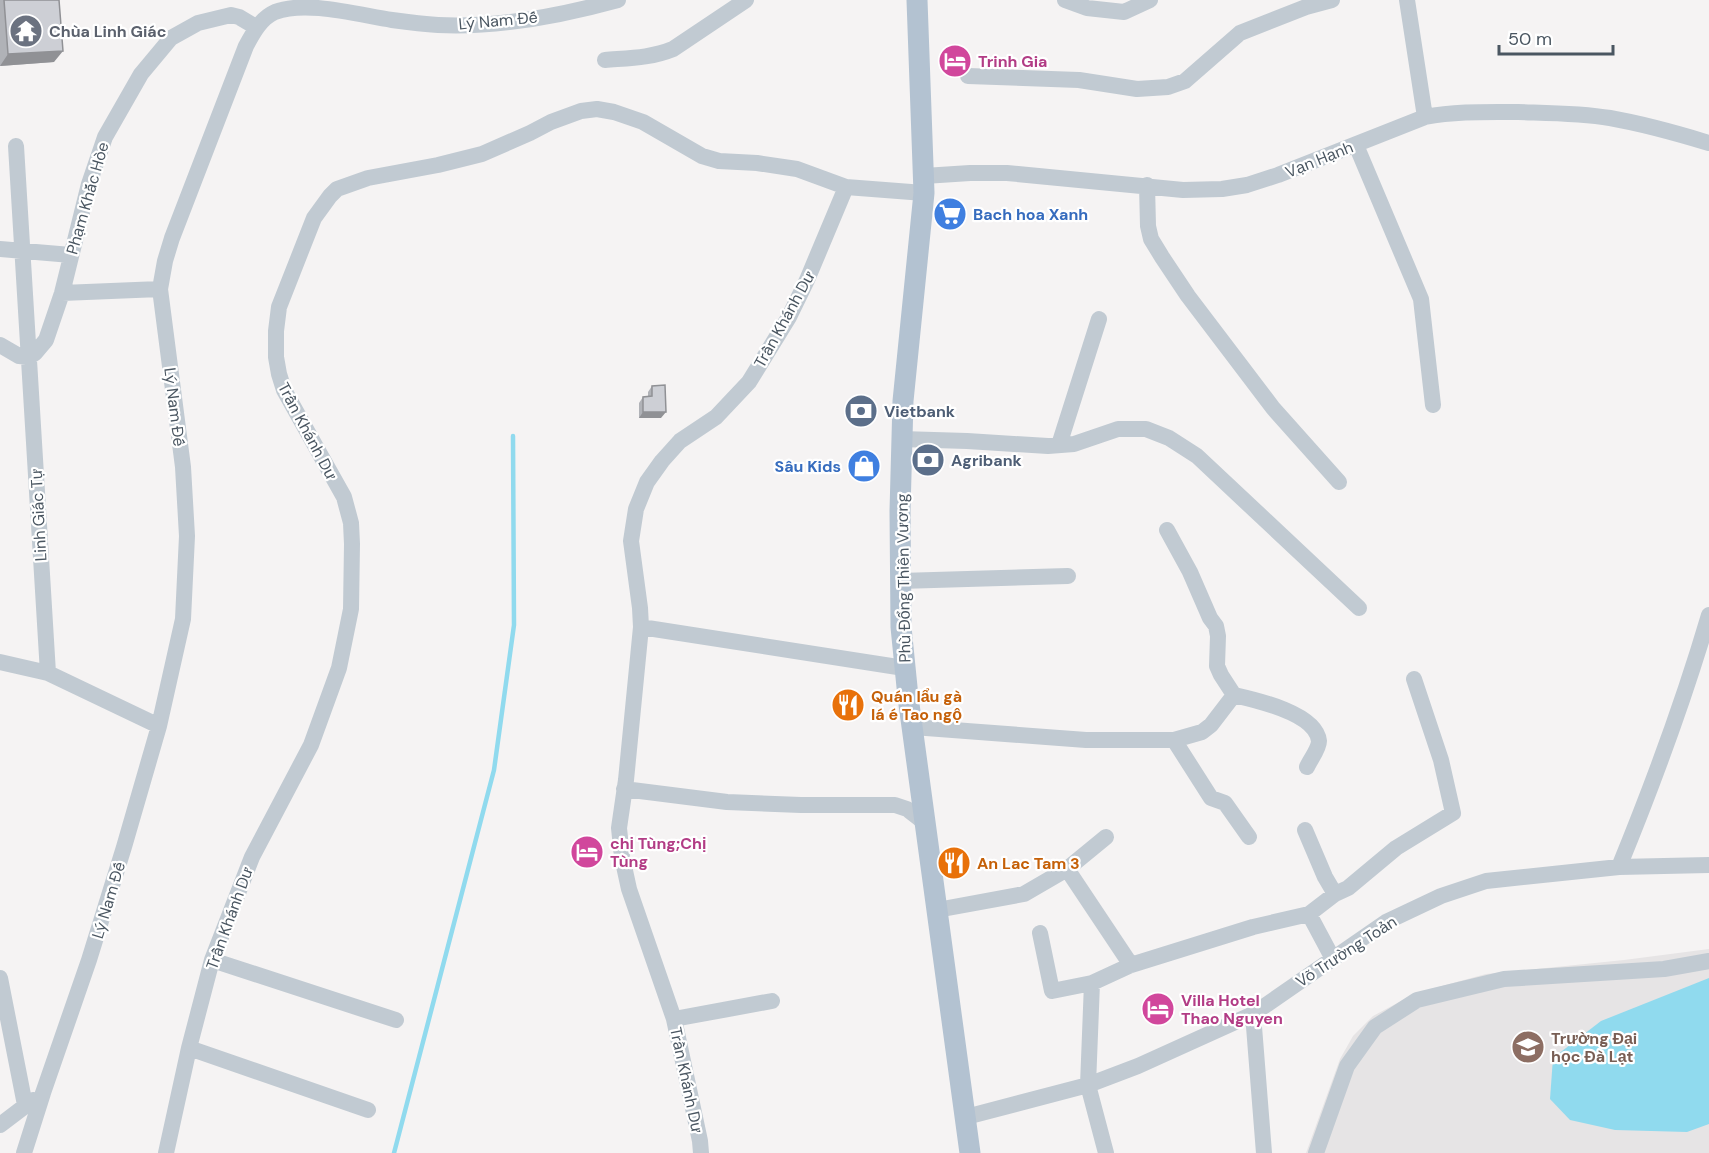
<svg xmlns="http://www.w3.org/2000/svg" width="1709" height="1153" viewBox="0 0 1709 1153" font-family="'DM Sans',sans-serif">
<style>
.education{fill:#e6e4e5}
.water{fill:#90daee}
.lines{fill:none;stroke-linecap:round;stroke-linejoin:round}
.stream{stroke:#90daee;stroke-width:4.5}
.minor{stroke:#c1cad2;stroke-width:16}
.major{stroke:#b3c2d1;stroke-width:21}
.wall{fill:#b0b2b7}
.shaded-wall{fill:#909195}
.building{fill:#cdcfd5;stroke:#909195;stroke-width:1.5}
.labels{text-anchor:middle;stroke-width:4.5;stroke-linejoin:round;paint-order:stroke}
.street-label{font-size:16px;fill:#4a5661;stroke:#fff}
.worship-label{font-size:16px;font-weight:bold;fill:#5b616d;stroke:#fff;text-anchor:start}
.hotel-label{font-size:16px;font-weight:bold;fill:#b23c85;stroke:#fff;text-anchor:start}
.shop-label{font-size:16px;font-weight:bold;fill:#366cbe;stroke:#fff;text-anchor:start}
.service-label{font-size:16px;font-weight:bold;fill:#4e5e75;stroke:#fff;text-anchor:start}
.food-label{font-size:16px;font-weight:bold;fill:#c56008;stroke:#fff;text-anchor:start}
.education-label{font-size:16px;font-weight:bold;fill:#785e54;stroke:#fff;text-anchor:start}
</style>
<rect width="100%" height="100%" fill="#f5f3f3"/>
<path class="education" d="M1709,949V1153H1306L1340,1059L1353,1036L1373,1016L1416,993L1486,974L1624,960Z"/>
<path class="water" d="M1709,978V1124L1687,1132L1615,1130L1570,1120L1550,1099L1553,1058L1601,1021Z"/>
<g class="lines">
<path class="stream" d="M394,1153L494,770L514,625L513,436"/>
<path class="minor" d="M1065,0L1087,8L1124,12L1150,0
M1407,0L1425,117
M605,60C629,58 651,58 673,49L746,0
M968,76L1079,80L1137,89L1168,87L1185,81L1240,33L1306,7L1332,0
M1356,145L1421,299L1433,405
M16,146L48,673
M924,176L970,173H1007L1183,190L1222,189L1247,185L1278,175L1425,117C1456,111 1486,112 1518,112C1548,113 1580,113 1610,118C1644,124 1676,133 1709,143
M1147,185L1148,226L1151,239L1162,257L1188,296L1273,408L1339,482
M0,249L71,255
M62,293L160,289
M0,345L19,356L29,357L35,353L46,340L62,293L89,184L105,137L141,74L171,38L198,23L231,15L239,17L256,27
M901,439L967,441L1048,446L1074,444L1118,429H1146L1169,438L1197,456L1359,608
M1059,445L1099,319
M1167,530L1190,572L1210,618L1216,626L1218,636L1217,666L1221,675L1234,695C1256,700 1316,713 1319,741C1319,749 1310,760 1307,767
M900,581L1068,576
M641,627L904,668
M0,662L48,673L159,726
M913,727L1086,740H1174L1202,732L1211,725L1234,695
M1174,740L1211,798L1225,803L1249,837
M624,789L727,802L801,805H895L907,809L925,823
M1305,830L1325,877L1335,894
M1619,867C1653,784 1684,700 1709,615
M1067,869L1131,965
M937,910L1024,894L1067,869L1106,837
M1309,914L1333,959
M1040,933L1052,991L1092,983
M212,960L396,1020
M0,978L25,1105
M1253,1014L1264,1153
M674,1019L772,1001
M189,1048L368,1110
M966,1117L1088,1085L1138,1066L1253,1014L1386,922L1441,896L1486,881L1619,867L1709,865
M0,1125L33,1100
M24,1153L43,1093L89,960L124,847L159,726L183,619L187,536L183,467L160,289L165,261L172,238L246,46C253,33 261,18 275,12C307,0 359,15 392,20C407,22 423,24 438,25C498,28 560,16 618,0
M166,1153L189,1048L212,960L252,857L311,745L339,668L351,609L352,544L351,523L344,497L284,390L279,374L276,357V331L279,307L314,218L330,196L337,189L368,178L438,165L482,154L530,133L551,122L581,111L597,109L614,112L643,122L702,156L719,161L757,163L797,169L846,187L924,193
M701,1153L700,1141L674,1019L629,889L622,857L619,828L626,780L641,627L640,608L631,541L636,509L647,482L662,461L680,441L716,417L749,382L789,317L807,280L846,187
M1106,1153L1088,1085L1092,983L1131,965L1253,927L1309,914L1335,894L1348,888L1396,848L1453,813L1441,760L1414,679
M1316,1153L1347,1066L1375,1027L1417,1000L1504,979L1664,969L1709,961"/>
<path class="major" d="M917,0L924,193L903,401L900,511L901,627L908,697L970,1153"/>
</g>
<path class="wall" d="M0,0H59L54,62L0,66Z
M652,386L661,418H639V403L643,397H648V392Z"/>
<path class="shaded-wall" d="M63,51L54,62L0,66L8,54Z
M643,412H666L661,418H639Z"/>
<path class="building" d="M4,0H59L63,51L8,54Z
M665,385L666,412H643V397L652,396V386Z"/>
<defs>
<symbol id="temple-disc" viewBox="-11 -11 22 22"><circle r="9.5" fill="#6b7280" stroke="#fff"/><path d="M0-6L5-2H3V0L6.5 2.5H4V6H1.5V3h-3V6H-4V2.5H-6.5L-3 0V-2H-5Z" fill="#fff"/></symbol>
<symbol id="hotel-disc" viewBox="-11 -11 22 22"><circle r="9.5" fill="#d1479c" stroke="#fff"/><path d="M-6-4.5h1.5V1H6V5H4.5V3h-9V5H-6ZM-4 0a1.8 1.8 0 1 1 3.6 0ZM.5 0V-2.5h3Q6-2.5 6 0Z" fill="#fff"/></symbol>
<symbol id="supermarket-disc" viewBox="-11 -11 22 22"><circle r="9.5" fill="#3f7fe0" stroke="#fff"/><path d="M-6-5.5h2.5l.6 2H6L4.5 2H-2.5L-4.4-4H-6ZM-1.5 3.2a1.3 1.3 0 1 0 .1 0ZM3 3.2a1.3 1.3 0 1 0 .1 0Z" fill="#fff"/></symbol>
<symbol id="bank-disc" viewBox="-11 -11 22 22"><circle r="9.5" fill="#5c6f8a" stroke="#fff"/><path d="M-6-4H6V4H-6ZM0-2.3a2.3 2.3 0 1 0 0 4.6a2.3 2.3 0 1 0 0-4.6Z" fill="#fff"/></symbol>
<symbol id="shop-disc" viewBox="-11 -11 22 22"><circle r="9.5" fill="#3f7fe0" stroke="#fff"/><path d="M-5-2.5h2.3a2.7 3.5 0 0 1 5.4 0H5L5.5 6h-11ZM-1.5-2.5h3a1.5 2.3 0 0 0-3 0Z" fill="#fff"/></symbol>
<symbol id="restaurant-disc" viewBox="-11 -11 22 22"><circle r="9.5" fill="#e8710a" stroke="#fff"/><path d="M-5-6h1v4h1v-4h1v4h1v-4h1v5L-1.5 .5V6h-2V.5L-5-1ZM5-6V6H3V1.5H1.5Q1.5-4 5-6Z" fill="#fff"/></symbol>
<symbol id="university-disc" viewBox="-11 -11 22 22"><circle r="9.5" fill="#8d6e63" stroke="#fff"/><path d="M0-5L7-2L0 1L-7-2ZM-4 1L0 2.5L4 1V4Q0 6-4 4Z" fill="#fff"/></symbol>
</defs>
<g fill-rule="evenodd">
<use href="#temple-disc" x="7" y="12" width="38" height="38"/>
<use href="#hotel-disc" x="936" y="42" width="38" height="38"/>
<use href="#supermarket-disc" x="931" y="195" width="38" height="38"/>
<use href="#bank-disc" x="842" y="392" width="38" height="38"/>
<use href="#bank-disc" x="909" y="441" width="38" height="38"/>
<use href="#shop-disc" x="845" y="447" width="38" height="38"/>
<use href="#restaurant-disc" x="829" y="686" width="38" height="38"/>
<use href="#hotel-disc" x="568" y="833" width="38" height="38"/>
<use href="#restaurant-disc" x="935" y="844" width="38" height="38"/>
<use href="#hotel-disc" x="1139" y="990" width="38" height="38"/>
<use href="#university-disc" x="1509" y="1028" width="38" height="38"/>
</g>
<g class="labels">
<g class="street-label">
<text transform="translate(498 20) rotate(-5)" y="6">Lý Nam Đế</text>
<text transform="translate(1319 159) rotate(-22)" y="6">Vạn Hạnh</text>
<text transform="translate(87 198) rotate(-74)" y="6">Phạm Khắc Hòe</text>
<text transform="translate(784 319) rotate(-61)" y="6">Trần Khánh Dư</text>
<text transform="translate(175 407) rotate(83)" y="6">Lý Nam Đế</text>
<text transform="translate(308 431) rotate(62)" y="6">Trần Khánh Dư</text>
<text transform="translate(38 515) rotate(-93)" y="6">Linh Giác Tự</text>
<text transform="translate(903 578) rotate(-91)" y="6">Phù Đổng Thiên Vương</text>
<text transform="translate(108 900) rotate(-73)" y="6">Lý Nam Đế</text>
<text transform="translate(229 918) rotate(-70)" y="6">Trần Khánh Dư</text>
<text transform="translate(1346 951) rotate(-33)" y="6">Võ Trường Toản</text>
<text transform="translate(687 1080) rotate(78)" y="6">Trần Khánh Dư</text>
</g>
<g class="worship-label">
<text x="49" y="37">Chùa Linh Giác</text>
</g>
<g class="hotel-label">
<text x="978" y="67">Trinh Gia</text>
<text x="610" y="849">chị Tùng;Chị<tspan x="610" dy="18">Tùng</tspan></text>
<text x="1181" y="1006">Villa Hotel<tspan x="1181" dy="18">Thao Nguyen</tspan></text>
</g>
<g class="shop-label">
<text x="973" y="220">Bach hoa Xanh</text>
<text x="841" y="472" text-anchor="end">Sâu Kids</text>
</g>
<g class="service-label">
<text x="884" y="417">Vietbank</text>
<text x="951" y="466">Agribank</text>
</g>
<g class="food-label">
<text x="871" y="702">Quán lẩu gà<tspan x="871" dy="18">lá é Tao ngộ</tspan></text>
<text x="977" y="869">An Lac Tam 3</text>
</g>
<g class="education-label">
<text x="1551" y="1044">Trường Đại<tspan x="1551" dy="18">học Đà Lạt</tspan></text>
</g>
</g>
<path d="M1499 45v9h114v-9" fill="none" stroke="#4a5661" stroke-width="3"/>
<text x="1508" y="45" font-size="18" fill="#4a5661" stroke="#ffffff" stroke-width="4.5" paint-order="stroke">50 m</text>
</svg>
